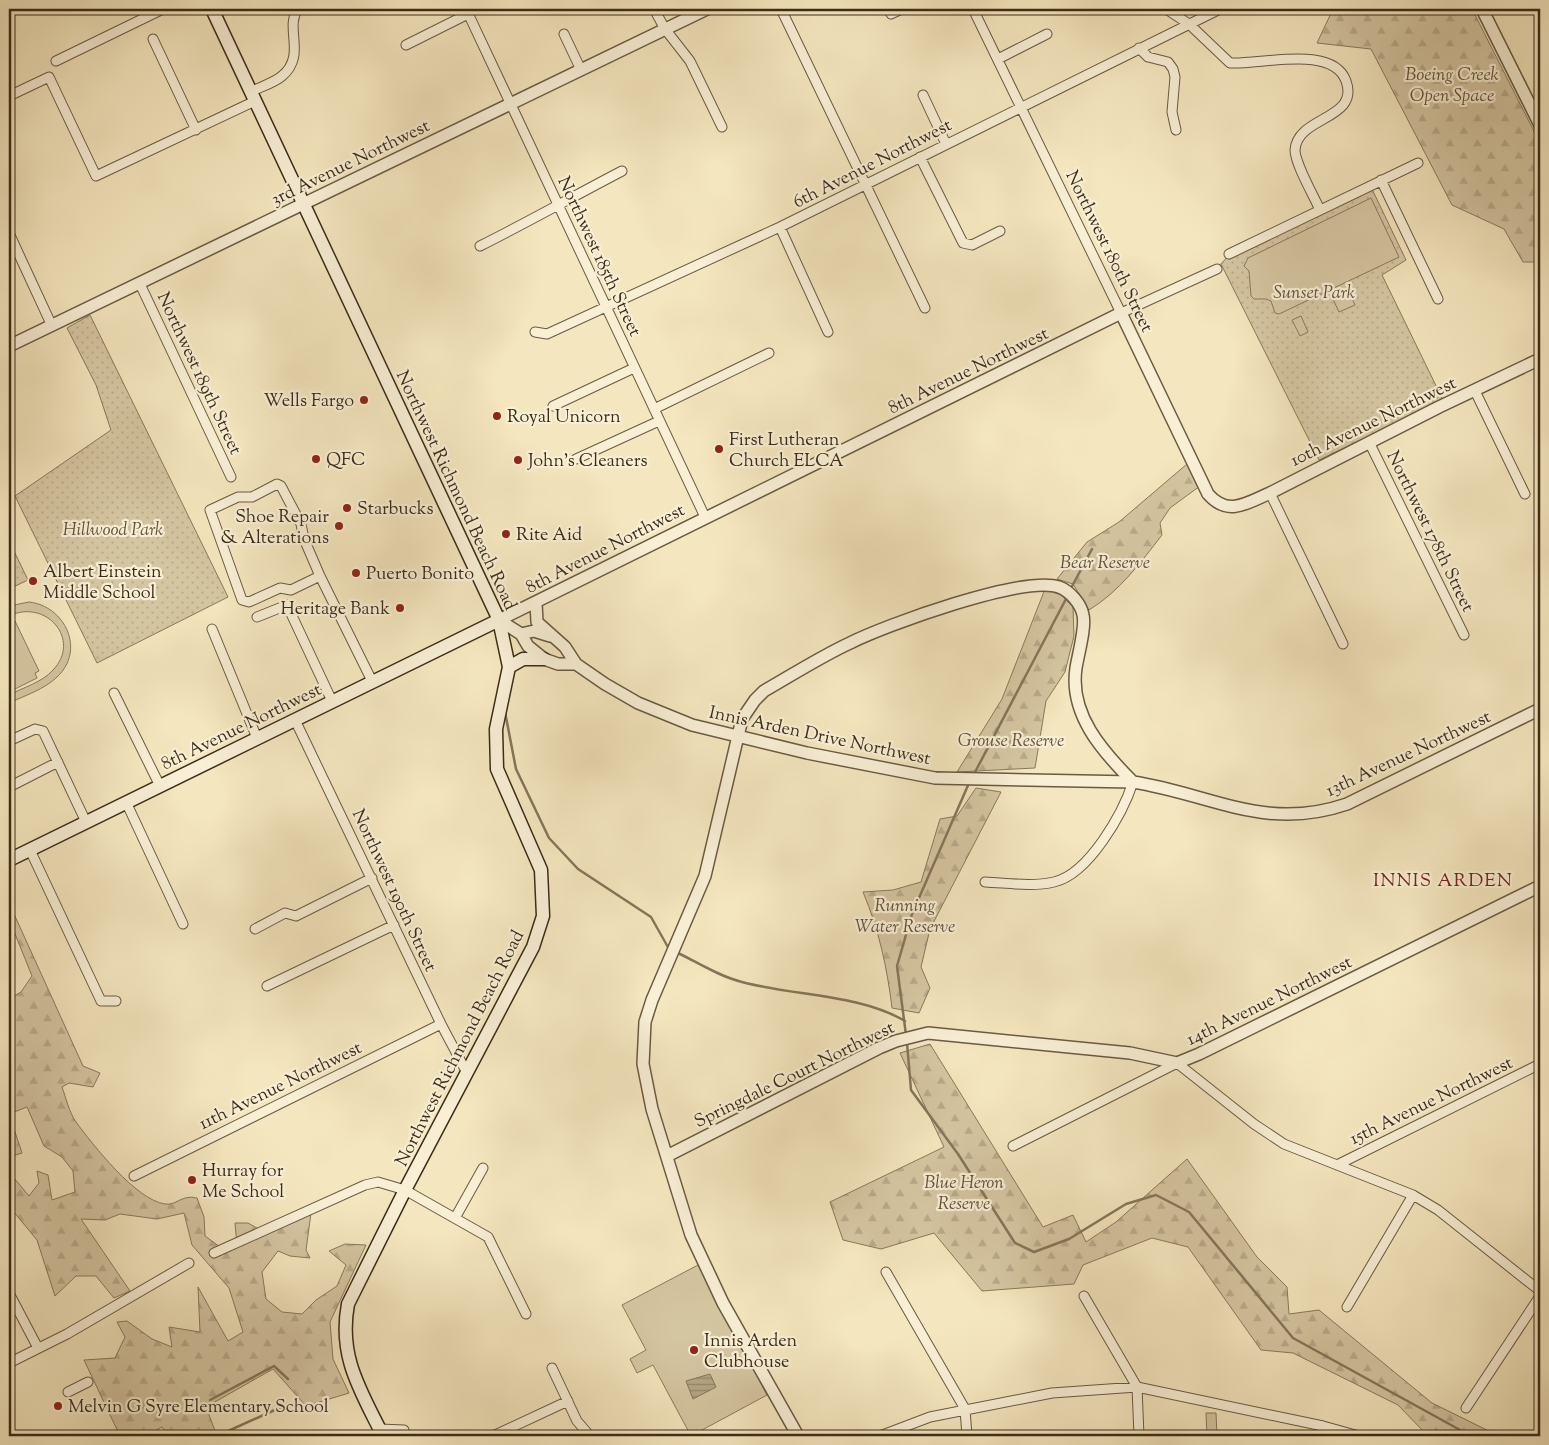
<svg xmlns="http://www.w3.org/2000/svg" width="1549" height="1445" viewBox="0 0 1549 1445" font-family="'Sorts Mill Goudy',serif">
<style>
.green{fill:url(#green-dots);stroke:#88795d}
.forest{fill:url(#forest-firs);stroke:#88795d}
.pitch{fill:#d5c6a2;stroke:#88795d}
.water{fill:url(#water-rules);stroke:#84765a}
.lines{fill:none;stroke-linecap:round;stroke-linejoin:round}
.stream{stroke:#84765a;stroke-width:2.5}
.minor-casing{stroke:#695a42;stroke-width:11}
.tertiary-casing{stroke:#695a42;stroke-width:14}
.secondary-casing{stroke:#3b2c18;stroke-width:15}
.minor{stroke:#f8efd5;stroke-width:9}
.tertiary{stroke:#f8efd5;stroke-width:11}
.secondary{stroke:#f8efd5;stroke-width:12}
.poi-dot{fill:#8f2418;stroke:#f8efd5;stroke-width:2}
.labels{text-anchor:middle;stroke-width:4.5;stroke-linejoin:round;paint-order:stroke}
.park-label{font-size:18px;font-style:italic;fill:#62523a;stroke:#f8efd5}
.street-label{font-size:18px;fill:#3b2c18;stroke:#f8efd5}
.poi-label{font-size:18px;fill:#3b2c18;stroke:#f8efd5;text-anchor:start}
.neighbourhood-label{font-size:19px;letter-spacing:1px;fill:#7a1f14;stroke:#f8efd5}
</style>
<defs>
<pattern id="green-dots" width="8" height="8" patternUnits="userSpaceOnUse" patternTransform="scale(1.25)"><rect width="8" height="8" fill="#d5c6a2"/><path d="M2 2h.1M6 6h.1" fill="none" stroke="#b8aa8b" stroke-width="1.8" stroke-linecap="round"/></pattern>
<pattern id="forest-firs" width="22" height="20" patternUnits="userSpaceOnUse" patternTransform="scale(1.25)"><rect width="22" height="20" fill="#d5c6a2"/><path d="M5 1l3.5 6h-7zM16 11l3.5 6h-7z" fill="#b8aa8b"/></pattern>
<pattern id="water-rules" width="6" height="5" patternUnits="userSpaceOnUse" patternTransform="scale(1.25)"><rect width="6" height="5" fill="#b5a786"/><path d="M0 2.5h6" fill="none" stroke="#94886d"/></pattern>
</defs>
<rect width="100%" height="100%" fill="#f4e6be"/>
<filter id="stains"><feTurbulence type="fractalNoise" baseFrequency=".004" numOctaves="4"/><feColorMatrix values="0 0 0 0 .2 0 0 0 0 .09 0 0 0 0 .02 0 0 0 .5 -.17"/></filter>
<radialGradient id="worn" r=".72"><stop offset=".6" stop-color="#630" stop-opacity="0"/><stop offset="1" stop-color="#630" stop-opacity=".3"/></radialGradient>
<path class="green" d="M1371,187L1406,260L1382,275L1443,400L1319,460L1221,264L1229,255Z
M90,315L228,597L97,663L15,496L111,430L96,385L67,328Z
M12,547L28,580L9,589V549Z"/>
<path class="forest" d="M1333,9H1472L1540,143V262H1523L1504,229L1452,205L1371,49L1317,43Z
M1187,464L1200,486L1170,508L1160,523L1162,535C1141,562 1119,592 1089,610L1073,584L1057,579L1087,542L1119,522Z
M1045,589L1061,595L1073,607L1074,636L1065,672L1046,701L1035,768L957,772L1002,699Z
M976,788L1001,792L930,929L921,967L930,988L919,1013L892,1008C887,967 879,930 863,892L893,890L921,882L940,819L957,816Z
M9,903L83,1066L100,1073L93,1087L69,1083L62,1087C66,1098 69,1112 76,1122C93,1145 136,1200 165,1204C176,1206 182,1194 197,1198L204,1217L205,1236L227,1252L237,1245L235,1223H248L264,1232L311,1213L306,1250L310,1258L290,1256L278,1251L262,1272L266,1299L282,1312L302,1314L316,1300L337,1286L346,1265L329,1251L345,1244L366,1245L330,1322L333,1359L349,1393L306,1406L273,1369L206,1407L217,1436H169L162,1427L145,1436H120L84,1360L115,1358L125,1337L117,1322L127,1321L152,1339L172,1347L169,1327L200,1332L198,1287L228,1341L243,1332L229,1288L192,1245L184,1213L157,1219L120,1214L105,1220L81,1219L130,1291L114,1298L96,1276H76L55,1296L37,1240L13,1211L9,1198V1172L29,1196L39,1183L37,1171L48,1175L52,1200L75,1192L73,1171L62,1157L44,1146L27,1107L9,1114L22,1153L9,1157V1105L13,1098L9,1082V999L21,992L32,976L9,919Z
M930,1044L1043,1227L1073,1215L1086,1242L1116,1222L1187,1159L1257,1257L1287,1287L1289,1314L1319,1310L1432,1403L1499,1436H1428L1398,1405L1293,1353L1261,1350L1188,1247L1152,1238L1083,1265L1074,1284L982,1291L934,1233L881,1249L843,1240L830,1202L944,1147L900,1053Z"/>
<path class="pitch" d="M1371,198L1399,257L1279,314L1275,313L1271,301L1266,299H1254L1251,296L1249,271L1244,266L1248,258Z
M1349,292L1355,305L1339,312L1333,299Z
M1301,316L1308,332L1300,336L1292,320Z
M29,602C65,606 86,650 57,677C45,689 24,696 9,703V695C22,688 43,682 53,670C82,640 46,598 9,616V606Z
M9,620L10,623L15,621L39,671L35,673L37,678L9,692Z
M698,1265L767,1395L691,1436L653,1365L637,1373L630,1359L646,1350L622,1305Z
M1206,1413H1216L1217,1436H1207Z"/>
<path class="water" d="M710,1374L716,1387L693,1399L686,1381Z"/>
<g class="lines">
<path class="stream" d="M1070,590L1092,549
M505,712L516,769L549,838L578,869L651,917L669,949
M973,776L1067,597
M676,952C697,962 720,977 742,982C794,996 859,994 905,1021
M906,1035L897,966L912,914L969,783
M907,1043L911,1090L958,1154L1015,1243L1034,1252L1069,1239L1126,1204L1156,1195L1189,1212L1293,1338L1471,1436
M210,1400L274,1366L288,1379
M217,1436L288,1404"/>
<defs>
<path id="minor" d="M466,9L705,517
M654,9L665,29L690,61L722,127
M781,9L925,308
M973,9L1121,313L1217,269
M1166,9L1189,24L1230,63C1260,65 1333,44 1346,81C1360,120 1297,116 1295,150C1295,164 1314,196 1320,210
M891,14L902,9
M564,34L581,70
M153,39L196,130
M406,45L468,14
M1139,48L1148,57L1168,62L1173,69L1175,77L1172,112L1176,130
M998,59L1047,34
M56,61L163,9
M250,92C260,87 274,83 282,76C307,55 284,28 298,9
M923,95L946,144
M9,96L49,77L96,176L255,101
M920,157L963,243L972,245L1000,231
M1381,180L1438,299
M780,227L828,332
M9,233L52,326
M480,246C528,222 574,196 622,171
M1229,254L1418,163
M140,284L231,477
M535,332L547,334L780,227L1220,9
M1475,391L1525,494
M553,406L634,368
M654,409L769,353
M1369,442L1464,635
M576,459L659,421
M1270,493L1343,644
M320,576L291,590L280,588L249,602L242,600L210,510L238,497H252L277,484L281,486L301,524L304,539L320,576L372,681
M257,617L287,605L332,701
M212,629L257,738
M114,693L160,786
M295,720L441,1024L467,1073
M9,741L35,729L43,731L86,822
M9,787L58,762
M126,802L183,924
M30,850L101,1001H116
M985,882C1008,883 1032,887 1054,882C1089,874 1123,813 1133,782
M255,929L285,913L296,916L372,878
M267,986L394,925
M1013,1146L1177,1063L1254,1124L1284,1144L1413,1195L1438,1210L1540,1291
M1337,1165L1540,1064
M134,1176L441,1024
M455,1218L483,1168
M214,1253L365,1185L378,1182L405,1190L488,1237L526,1314
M886,1272L965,1409L967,1436
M9,1293L38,1348
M1084,1296L1137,1387L1139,1436
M1347,1307L1413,1195
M9,1363L67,1334L189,1263
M552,1368L577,1421L590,1436
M68,1392L88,1382
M1466,1408L1540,1296
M380,1429L404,1430
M493,1436L568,1401
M880,1436L930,1417L1052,1393L1137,1387L1323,1426L1359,1436"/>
<path id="tertiary" d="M1482,9L1540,125
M9,346L707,9
M536,603L537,622L565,647L576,664L605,684L638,703L692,725L807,753L935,778L1133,782C1211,794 1265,832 1347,804L1540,709
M499,620L1121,313L1208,494C1228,517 1247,503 1270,493L1439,407L1540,359
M499,620L521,634L528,646L544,659L558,664H576
M521,634L534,631L550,636
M667,1156L879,1048L896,1041L928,1033L1130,1053L1177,1063L1199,1054L1540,886
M798,1436L723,1303L691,1235L652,1109L643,1064L645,1022L652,1000L705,876L742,719L755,700L764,691C792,675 820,657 850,643C886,625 1023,575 1059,587C1070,591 1081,604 1083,615C1086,627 1078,655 1076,668C1069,714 1102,751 1133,782"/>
<path id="secondary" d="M212,9L499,620L509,667L496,729L497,769L541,870L543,916L533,947L405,1190L348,1304C338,1357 361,1391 383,1436
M509,667L523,659H544
M9,860L499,620"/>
</defs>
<use href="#minor" class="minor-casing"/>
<use href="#tertiary" class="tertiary-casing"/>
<use href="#secondary" class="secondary-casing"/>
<use href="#minor" class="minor"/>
<use href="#tertiary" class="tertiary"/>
<use href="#secondary" class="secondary"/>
</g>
<g class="poi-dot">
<circle cx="364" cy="400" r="5"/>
<circle cx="497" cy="416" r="5"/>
<circle cx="719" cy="449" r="5"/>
<circle cx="316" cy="459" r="5"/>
<circle cx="518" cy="460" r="5"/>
<circle cx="347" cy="508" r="5"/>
<circle cx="339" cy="526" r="5"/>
<circle cx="506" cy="534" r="5"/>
<circle cx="356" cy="573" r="5"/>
<circle cx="33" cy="581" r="5"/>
<circle cx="400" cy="608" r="5"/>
<circle cx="192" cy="1180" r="5"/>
<circle cx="694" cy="1350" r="5"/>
<circle cx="58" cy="1406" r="5"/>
</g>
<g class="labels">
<g class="park-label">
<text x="1452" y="80">Boeing Creek<tspan x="1452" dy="21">Open Space</tspan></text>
<text x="1314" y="298">Sunset Park</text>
<text x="113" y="535">Hillwood Park</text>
<text x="1105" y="568">Bear Reserve</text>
<text x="1011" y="746">Grouse Reserve</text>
<text x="905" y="911">Running<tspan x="905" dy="21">Water Reserve</tspan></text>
<text x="964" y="1188">Blue Heron<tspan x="964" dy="21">Reserve</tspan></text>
</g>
<g class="street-label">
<text transform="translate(350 162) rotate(-26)" y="6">3rd Avenue Northwest</text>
<text transform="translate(872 163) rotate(-27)" y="6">6th Avenue Northwest</text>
<text transform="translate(1110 251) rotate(64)" y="6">Northwest 180th Street</text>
<text transform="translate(600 256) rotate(65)" y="6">Northwest 185th Street</text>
<text transform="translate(968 370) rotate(-26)" y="6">8th Avenue Northwest</text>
<text transform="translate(200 373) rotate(65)" y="6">Northwest 189th Street</text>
<text transform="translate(1373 421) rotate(-26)" y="6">10th Avenue Northwest</text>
<text transform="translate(457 490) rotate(65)" y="6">Northwest Richmond Beach Road</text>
<text transform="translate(1431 531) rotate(64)" y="6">Northwest 178th Street</text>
<text transform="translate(605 548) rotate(-27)" y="6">8th Avenue Northwest</text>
<text transform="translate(241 726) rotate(-26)" y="6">8th Avenue Northwest</text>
<text transform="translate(820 735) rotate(12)" y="6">Innis Arden Drive Northwest</text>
<text transform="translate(1408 753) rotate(-25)" y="6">13th Avenue Northwest</text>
<text transform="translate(395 890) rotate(65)" y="6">Northwest 190th Street</text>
<text transform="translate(1269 1000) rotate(-26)" y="6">14th Avenue Northwest</text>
<text transform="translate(459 1048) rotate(-63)" y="6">Northwest Richmond Beach Road</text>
<text transform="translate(794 1074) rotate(-26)" y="6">Springdale Court Northwest</text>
<text transform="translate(280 1085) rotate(-26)" y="6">11th Avenue Northwest</text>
<text transform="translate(1431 1100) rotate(-26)" y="6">15th Avenue Northwest</text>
</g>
<g class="poi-label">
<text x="354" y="406" text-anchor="end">Wells Fargo</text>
<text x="507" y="422">Royal Unicorn</text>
<text x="729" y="445">First Lutheran<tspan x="729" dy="21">Church ELCA</tspan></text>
<text x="326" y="465">QFC</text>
<text x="528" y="466">John's Cleaners</text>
<text x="357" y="514">Starbucks</text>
<text x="329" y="522" text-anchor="end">Shoe Repair<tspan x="329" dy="21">&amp; Alterations</tspan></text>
<text x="516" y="540">Rite Aid</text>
<text x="43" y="577">Albert Einstein<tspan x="43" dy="21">Middle School</tspan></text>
<text x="366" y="579">Puerto Bonito</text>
<text x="390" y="614" text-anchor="end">Heritage Bank</text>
<text x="202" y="1176">Hurray for<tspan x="202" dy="21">Me School</tspan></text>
<text x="704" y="1346">Innis Arden<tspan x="704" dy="21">Clubhouse</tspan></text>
<text x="68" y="1412">Melvin G Syre Elementary School</text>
</g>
<g class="neighbourhood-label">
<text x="1443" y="886">INNIS ARDEN</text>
</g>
</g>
<rect width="1549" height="1445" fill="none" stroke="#f4e6be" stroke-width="30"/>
<rect x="10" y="10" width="1529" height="1425" fill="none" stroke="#3b2c18" stroke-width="2.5"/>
<rect x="15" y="15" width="1519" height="1415" fill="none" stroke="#3b2c18"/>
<rect width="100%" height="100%" filter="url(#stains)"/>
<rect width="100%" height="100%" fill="url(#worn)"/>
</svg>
